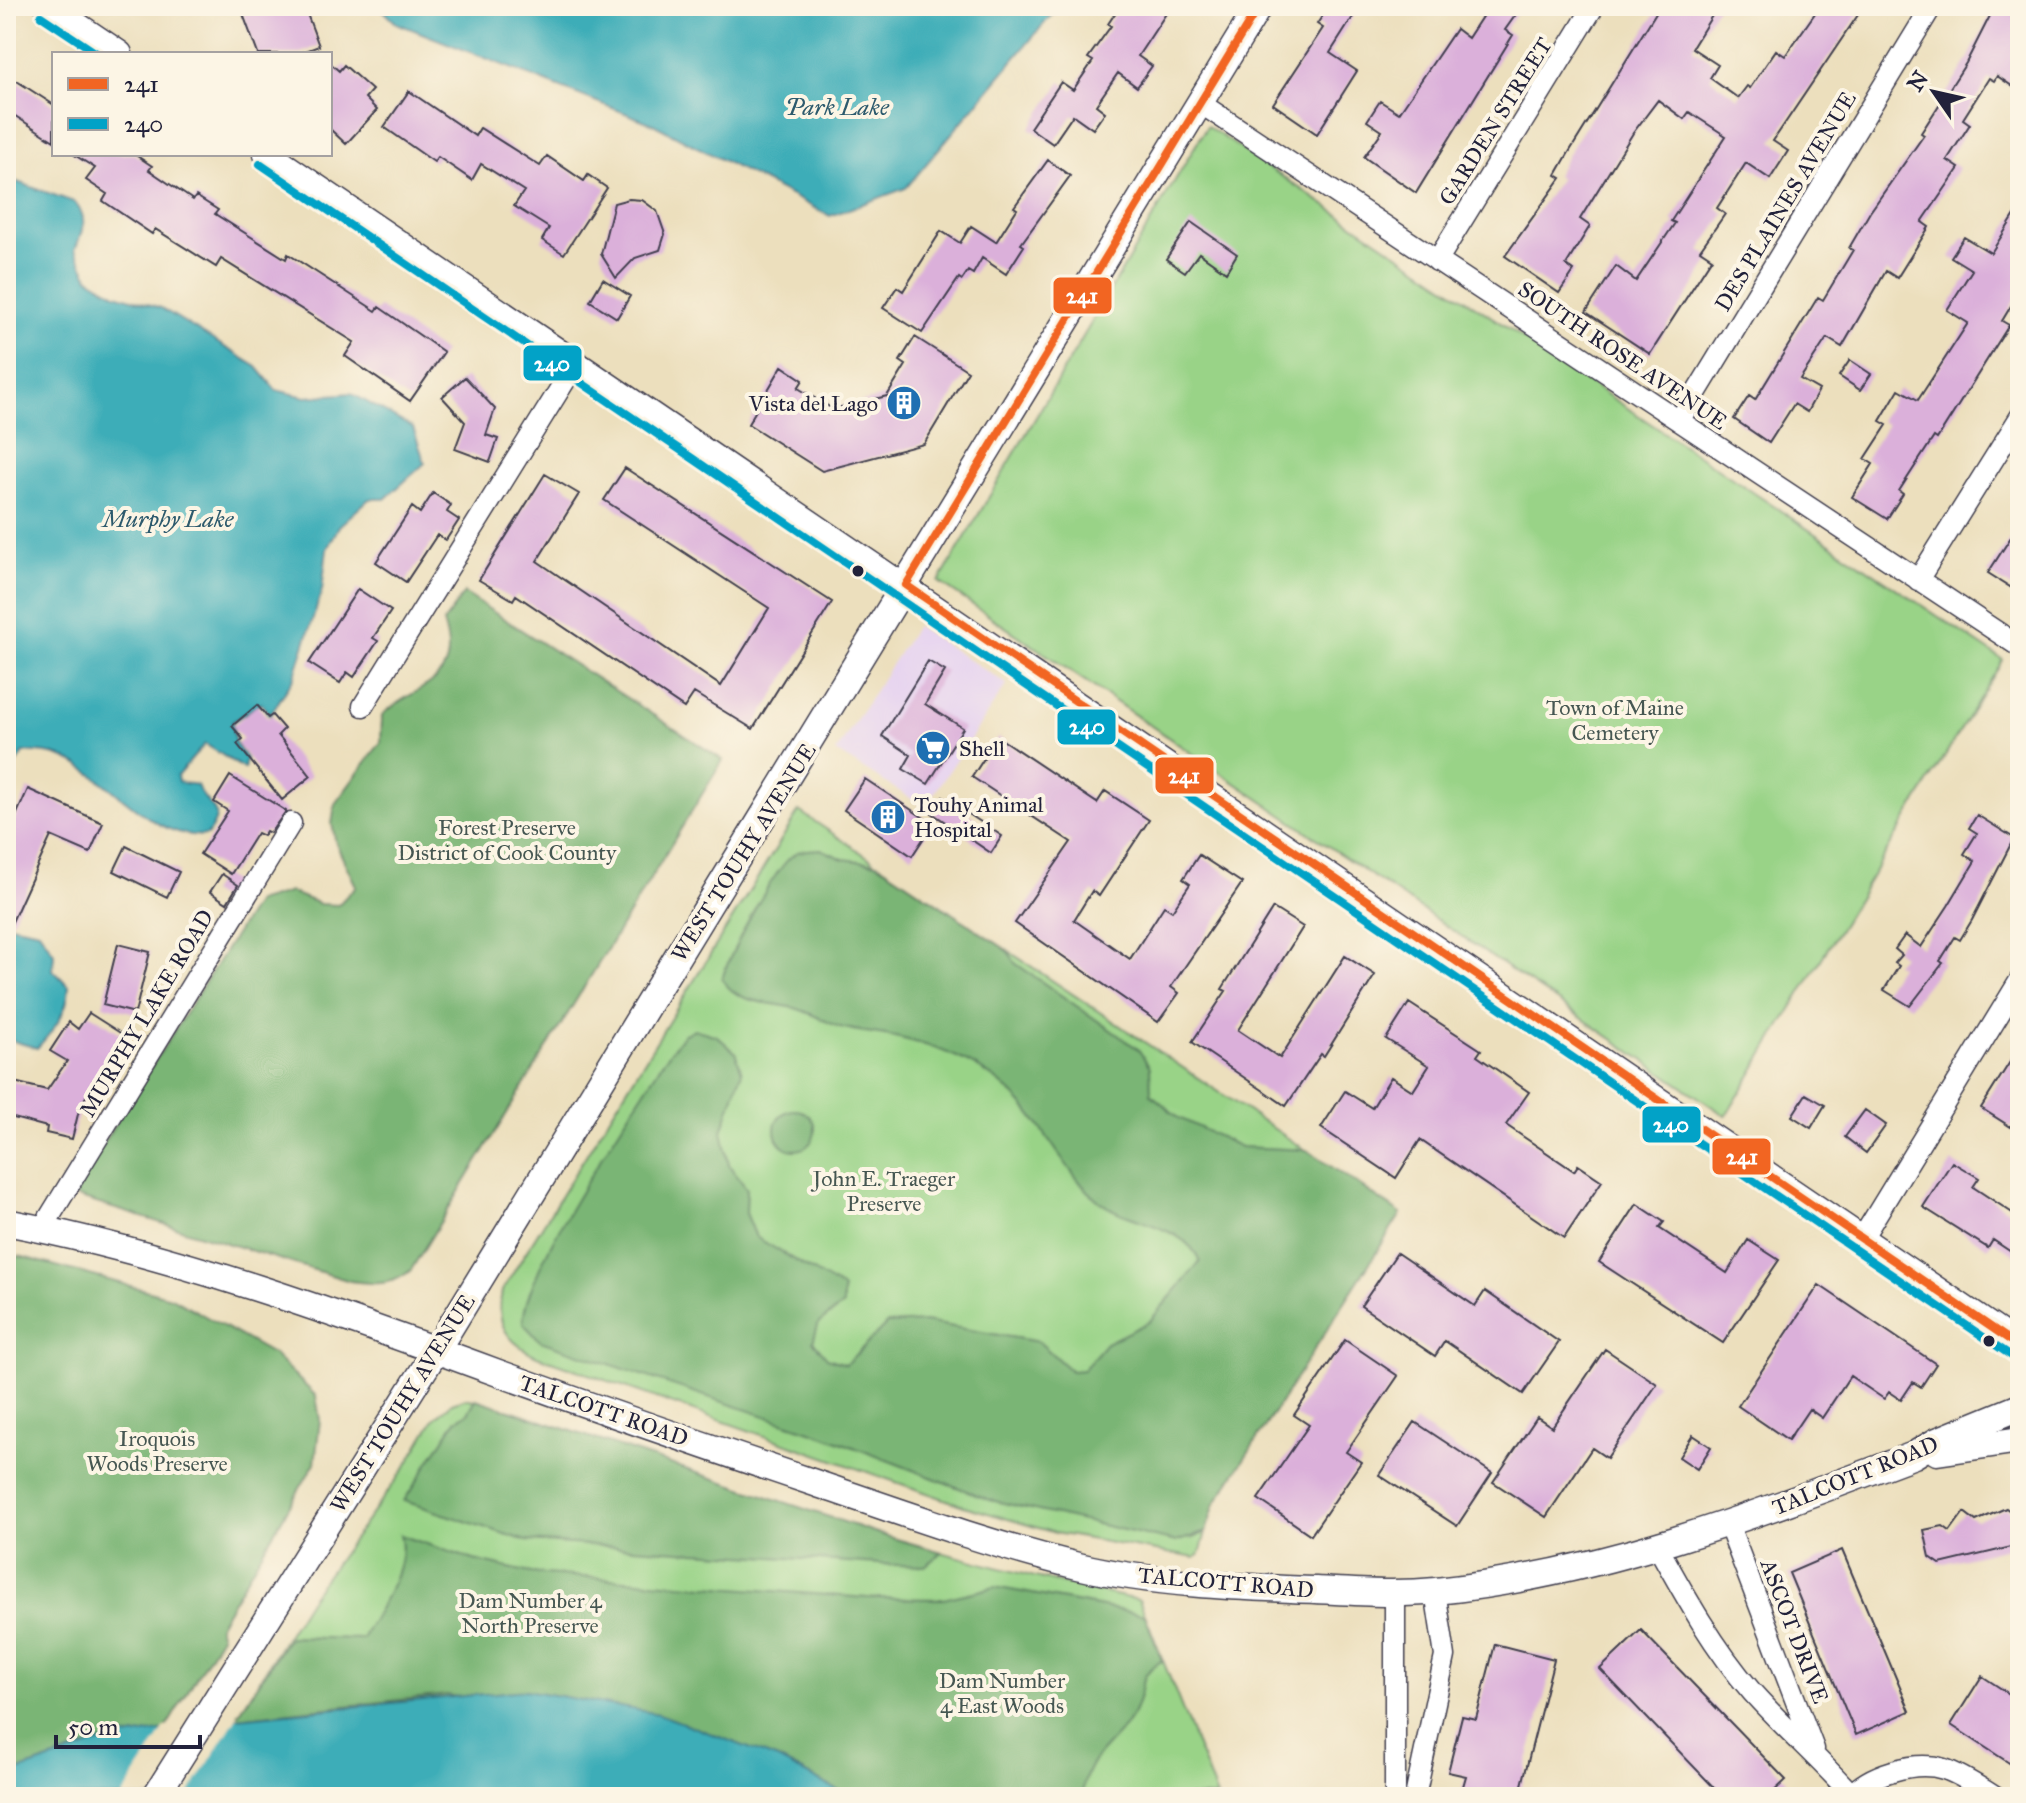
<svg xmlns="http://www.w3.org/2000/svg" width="2026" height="1803" viewBox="0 0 2026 1803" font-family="'IM FELL Great Primer',serif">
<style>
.built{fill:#e6d3f0}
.green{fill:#99d387;stroke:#5e7a61;stroke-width:2}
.forest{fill:#7ab574;stroke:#4e6c58;stroke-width:2}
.water{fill:#3dadb8;stroke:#30687a;stroke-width:2}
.pier{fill:#ecdfbd}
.building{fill:#dbb0da}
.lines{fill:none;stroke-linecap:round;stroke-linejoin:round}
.minor-casing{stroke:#403e4e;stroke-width:23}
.secondary-casing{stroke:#403e4e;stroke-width:29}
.minor{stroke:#fff;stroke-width:20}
.secondary{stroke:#fff;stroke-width:26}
.bus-1-casing{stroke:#fcf5e5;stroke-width:14}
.bus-2-casing{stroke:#fcf5e5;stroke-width:14}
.bus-1{stroke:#f26522;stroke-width:8}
.bus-2{stroke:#02a2c7;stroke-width:8}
.bus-dot{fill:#22223b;stroke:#fcf5e5;stroke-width:3}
.labels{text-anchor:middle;stroke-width:8;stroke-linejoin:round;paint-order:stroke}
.street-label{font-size:22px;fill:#22223b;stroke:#fcf5e5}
.poi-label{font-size:22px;fill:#22223b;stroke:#fcf5e5;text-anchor:start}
.park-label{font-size:22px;fill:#465752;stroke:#fcf5e5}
.water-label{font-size:24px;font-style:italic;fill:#2d5a6d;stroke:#fcf5e5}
.line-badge{stroke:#fcf5e5;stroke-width:3}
.badge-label{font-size:22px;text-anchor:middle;font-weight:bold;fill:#fff}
</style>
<rect width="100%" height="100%" fill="#fcf5e5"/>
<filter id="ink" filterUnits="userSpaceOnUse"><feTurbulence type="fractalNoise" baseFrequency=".0125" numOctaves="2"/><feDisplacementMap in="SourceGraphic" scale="16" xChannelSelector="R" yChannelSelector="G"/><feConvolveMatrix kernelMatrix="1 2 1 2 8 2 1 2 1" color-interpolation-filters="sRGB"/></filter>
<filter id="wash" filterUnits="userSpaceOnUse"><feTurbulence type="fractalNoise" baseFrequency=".006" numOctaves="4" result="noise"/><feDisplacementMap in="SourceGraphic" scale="32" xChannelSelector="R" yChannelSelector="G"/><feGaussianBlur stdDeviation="1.8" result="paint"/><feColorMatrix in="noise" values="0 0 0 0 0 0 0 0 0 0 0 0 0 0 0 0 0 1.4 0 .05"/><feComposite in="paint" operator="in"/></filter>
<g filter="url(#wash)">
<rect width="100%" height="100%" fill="#ecdfbd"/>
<path class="built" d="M916,626L1007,684L925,807L836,752Z"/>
<path class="green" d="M1207,126L2003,660L1726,1116L939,582Z
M799,811L1394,1209L1193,1538L1206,1532L1200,1554L1195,1558L1055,1533L964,1506L537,1356C507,1342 495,1325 502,1291Z
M466,1398L513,1411C719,1482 925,1558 1139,1600L1217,1797H187L309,1600L405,1468L434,1419L452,1403Z"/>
<path class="forest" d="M464,593L723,760L411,1270C391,1287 375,1284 350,1281L70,1195L256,902L290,892L320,904L338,905L356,886L336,844L332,824L335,804L381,742L382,715C416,683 464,686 443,623Z
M821,849L843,859L877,863L1008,951L1015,963L1138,1049L1150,1067L1151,1094L1179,1118L1241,1147L1307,1150L1401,1214L1214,1506L1206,1532L1176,1542L990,1500L825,1436L540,1341L523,1323C526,1263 627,1120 662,1063L683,1035L694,1029L717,1036L736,1053L742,1072L722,1131L729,1165L747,1189L746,1213L756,1237L843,1289V1305L819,1323L813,1341L827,1358L846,1364L887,1324L925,1322L1039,1342L1071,1371L1083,1370L1106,1343L1149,1322L1200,1262C1186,1224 1125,1223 1099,1201C1067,1174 1050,1136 1023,1105C988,1064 937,1045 885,1035C869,1032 852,1031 837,1026C824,1021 811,1013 798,1009C771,1001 738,1006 722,979C729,954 775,865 796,853C802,849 813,850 821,849Z
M775 1130a20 20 0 1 1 40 0a20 20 0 1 1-40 0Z
M19,1256L171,1297L274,1355L316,1396L320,1420L315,1463L218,1626L221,1636L164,1731L108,1740L6,1775V1261Z
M476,1399L889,1537L942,1552L925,1566L895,1565L526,1541L404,1501L456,1420L468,1413Z
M400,1535L474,1560L531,1573L868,1598L943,1599L995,1587L1145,1615L1162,1661C1135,1673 1146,1697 1131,1718C1109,1749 1086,1755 1082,1797H850L778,1759L447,1695L236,1718L289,1637L362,1639C377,1610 410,1567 400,1535Z"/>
<path class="water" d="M379,6H1059L906,188L830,216L653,124L396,23Z
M6,178L74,202C90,218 82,231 75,250L89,278L116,294L161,308L257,367L276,390L306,397L351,393L413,428L425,463L385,499H369L339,526L327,549L322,590L294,678L270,715L261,703L232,722L235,743L246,759L244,769L205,744L177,776L178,782L197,785C205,809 229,806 207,835C136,843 95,741 24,753L6,776Z
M6,924L39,931L54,953L53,970L69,986C68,1012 55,1029 37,1048L6,1039Z
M526,1690L659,1714L778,1759L850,1797H6V1775L108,1740L236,1718Z"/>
<path class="pier" d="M239,1714L187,1797H122L165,1727Z"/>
<g id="blocks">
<path class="building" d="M240,6H304L319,46L298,54H258Z
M1120,6H1171L1138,56L1152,66L1137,87L1118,73L1096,105L1105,112L1093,129L1073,115L1053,144L1030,128L1061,82L1073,90L1093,61L1088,58L1111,26L1108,24Z
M1329,6H1360L1330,53L1357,71L1317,134L1273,104L1323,28L1317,24Z
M1489,6H1522L1505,30L1513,35L1416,193L1364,157L1382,131L1367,121L1380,101L1399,113L1456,29L1468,38Z
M1660,6H1718L1692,48L1718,65L1710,78L1738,98L1747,86L1750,88L1776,50L1785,56L1820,6H1864L1773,141L1788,151L1770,179L1746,163L1717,208L1725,214L1700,250L1712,258L1650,354L1586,312L1616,266L1636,281L1675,223L1671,221L1726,136L1689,112L1684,119L1658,100L1633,133L1580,219L1590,226L1566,265L1574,271L1559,293L1505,256L1561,178L1556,175L1568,154Z
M1995,6H2020V80L2015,88L1997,76L1994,81L1989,78L1963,119L1970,124L1947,160L1959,168L1922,222L1929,227L1897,278L1886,271L1842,347L1827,338L1800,379L1819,390L1807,412L1794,404L1769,443L1734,419L1749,396L1755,400L1818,297L1823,300L1853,250L1849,248L1870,212L1924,135L1921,133L1966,63Z
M330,63L339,71L344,65L372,90L365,98L377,110L346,144L330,129Z
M6,74L54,105V141L6,110Z
M409,91L475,136L480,128L540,166L547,156L584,181L588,175L607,188L564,254L542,240L549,228L514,206L524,191L481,164L472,180L438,157L434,162L384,127Z
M73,154H134L152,166L149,170L193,200L196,196L218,210L215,214L286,259L288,254L376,311L379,307L444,352L410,401L345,356L354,342L221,259L216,267L155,229L152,234L103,201L107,194L86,180L95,168Z
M1048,160L1070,176L1021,244L1024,246L1006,274L982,258L973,274L968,271L962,280L959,278L922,333L883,308L897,287L903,291L941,231L960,243L971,226L996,242L1017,209L1014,207Z
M629,199L642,200L657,211L665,234L660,250L635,258L616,278L601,254L614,203Z
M2020,207V291L2002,321L2009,325L1937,439L1934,437L1899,491L1903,494L1887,519L1852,497L1873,464L1865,459L1887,425L1880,421L1899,389L1918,400L1968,323L1947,310L1972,270L1951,257L1964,237L1991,253Z
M1191,222L1237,254L1226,272L1199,253L1185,272L1166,259Z
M603,279L630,296L617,318L590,301Z
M915,337L968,371L924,444L822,471L748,424L782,366L803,380L798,388L833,409L887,396L906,365L900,361Z
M1850,360L1871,374L1860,390L1839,376Z
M465,377L495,409L486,435L498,439L490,462L455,449L465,422L442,397Z
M625,468L832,602L753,729L694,693L684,708L516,595L513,600L479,580L545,474L579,494L537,561L721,686L769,608L604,500Z
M433,493L451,505L447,512L459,520L446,540L437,535L406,582L376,562L412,507L420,513Z
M2020,523V582L2015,590L1988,573Z
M358,589L391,611L373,638L378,641L354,677L347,672L340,683L309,663Z
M928,661L945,671L925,704L963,728L928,784L903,769L911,755L882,736Z
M257,705L268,718L272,715L284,729L278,735L311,776L282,800L237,744L243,739L232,726Z
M998,737L1097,803L1105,791L1149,820L1099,896L1092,891L1074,920L1130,959L1164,906L1172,911L1190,884L1183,879L1199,855L1242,883L1171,987L1179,993L1158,1022L1015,923L1071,842L972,777Z
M230,776L286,811L270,833L266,831L263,836L257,833L231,874L200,854L228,811L214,802Z
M865,779L933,824L912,856L844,810Z
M28,789L103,823L90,853L51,836L6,935V869L12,856L6,853V838Z
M943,797L1002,836L991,853L932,813Z
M1977,815L2014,838L1972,920L1960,940L1955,937L1940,961L1943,963L1910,1006L1884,990L1899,966L1895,963L1902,955L1895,949L1905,935L1921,947L1948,906L1975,861L1964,854L1977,833L1969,828Z
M126,846L179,872L167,897L114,871Z
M222,874L238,885L227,903L210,892Z
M1273,908L1303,927L1238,1030L1280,1058L1345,956L1375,975L1324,1056L1321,1054L1286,1106L1192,1042L1226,991L1222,989Z
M118,944L150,952L135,1013L103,1005Z
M1409,1003L1481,1050L1477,1056L1529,1092L1506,1125L1574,1171L1578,1165L1602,1181L1564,1238L1420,1140L1396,1178L1321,1128L1345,1091L1372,1108L1391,1077L1413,1091L1429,1066L1386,1039Z
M89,1013L125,1036L80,1106L72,1139L46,1133L47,1127L6,1116V1080L47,1090L67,1061L50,1051L69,1022L78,1029Z
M2020,1046V1113L2011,1127L1981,1108Z
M1806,1094L1825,1105L1811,1128L1792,1116Z
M1865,1110L1886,1125L1866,1153L1845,1137Z
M1952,1162L1979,1178L1973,1187L2020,1218V1258L1993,1240L1988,1248L1923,1207Z
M1637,1204L1664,1222L1659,1228L1727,1273L1748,1240L1779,1260L1723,1343L1599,1262Z
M1397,1253L1475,1306L1485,1291L1559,1342L1523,1394L1445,1341L1435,1356L1361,1306Z
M1819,1285L1936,1364L1921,1387L1913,1382L1901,1400L1889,1392L1884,1399L1850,1376L1822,1418L1809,1409L1788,1440L1738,1406Z
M1345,1340L1398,1376L1346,1452L1361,1462L1311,1535L1258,1499L1309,1425L1294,1415Z
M1605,1349L1657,1384L1607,1458L1592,1448L1546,1517L1493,1482L1537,1417L1552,1427Z
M1415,1422L1492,1473L1457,1526L1379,1475Z
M1693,1435L1711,1447L1697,1469L1679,1457Z
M2006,1508L2010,1511L2020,1509V1545L1940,1564L1930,1557L1924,1530L1943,1526L1950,1531L1964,1512L1976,1521Z
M1842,1550L1910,1711L1856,1735L1789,1573Z
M1641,1630L1786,1780L1768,1797H1723L1600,1669Z
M1495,1644L1554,1659L1519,1797H1460L1466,1776L1448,1772L1462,1716L1476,1719Z
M1982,1676L2020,1701V1770L1951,1725Z"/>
</g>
</g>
<g filter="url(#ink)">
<use href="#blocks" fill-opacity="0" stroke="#403e4e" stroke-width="2"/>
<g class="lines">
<defs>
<path id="minor" d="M1200,103L2020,647
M1437,261L1594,6
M1679,421L1932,6
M1918,580L2020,417
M363,706L576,363
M42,1229L291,823
M1861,1240L2020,980
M1729,1526L1814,1749
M1658,1547C1686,1598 1714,1648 1752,1692C1783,1727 1819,1758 1851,1794
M1395,1593V1797
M1415,1797L1445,1656L1435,1591
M1849,1797C1868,1774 1915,1760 1944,1769C1962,1775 1979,1787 1995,1797"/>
<path id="secondary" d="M48,6L119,54
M267,154L2020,1347
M6,1222C177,1255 338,1314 501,1374C604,1411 708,1447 812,1482C900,1512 988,1544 1078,1566C1154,1584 1238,1587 1316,1590C1356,1592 1396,1595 1436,1591C1603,1574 1758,1514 1914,1455L1937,1441L2020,1407
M1937,1452L2020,1440
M155,1797L437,1349L1259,6"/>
</defs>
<use href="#minor" class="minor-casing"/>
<use href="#secondary" class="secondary-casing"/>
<use href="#minor" class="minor"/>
<use href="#secondary" class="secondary"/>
<defs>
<path id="bus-1" d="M906,585L2020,1347
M906,585L1259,6"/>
<path id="bus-2" d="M41,16L98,54
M260,164L2013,1357"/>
</defs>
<use href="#bus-1" class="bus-1-casing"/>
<use href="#bus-2" class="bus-2-casing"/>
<use href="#bus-1" class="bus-1"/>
<use href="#bus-2" class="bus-2"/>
</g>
</g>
<defs>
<symbol id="building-disc" viewBox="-11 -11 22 22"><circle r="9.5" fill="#1f6fb2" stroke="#fcf5e5"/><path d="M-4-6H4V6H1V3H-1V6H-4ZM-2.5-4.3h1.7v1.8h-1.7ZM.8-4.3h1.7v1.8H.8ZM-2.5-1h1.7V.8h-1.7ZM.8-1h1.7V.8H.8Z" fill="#fff"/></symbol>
<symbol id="supermarket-disc" viewBox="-11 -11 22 22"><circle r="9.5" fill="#1f6fb2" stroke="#fcf5e5"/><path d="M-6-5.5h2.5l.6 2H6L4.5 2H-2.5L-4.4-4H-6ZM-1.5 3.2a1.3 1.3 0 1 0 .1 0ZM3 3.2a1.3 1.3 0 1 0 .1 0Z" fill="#fff"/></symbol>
</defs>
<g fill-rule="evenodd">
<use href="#building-disc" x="884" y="383" width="40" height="40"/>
<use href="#supermarket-disc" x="913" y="728" width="40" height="40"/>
<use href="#building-disc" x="868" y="797" width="40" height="40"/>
</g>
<g class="bus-dot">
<circle cx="858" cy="571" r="7"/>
<circle cx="1989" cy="1341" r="7"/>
</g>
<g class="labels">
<g class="street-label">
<text transform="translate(1495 121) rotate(-58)" y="8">GARDEN STREET</text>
<text transform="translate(1785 201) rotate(-59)" y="8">DES PLAINES AVENUE</text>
<text transform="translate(1623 355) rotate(34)" y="8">SOUTH ROSE AVENUE</text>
<text transform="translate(743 852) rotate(-58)" y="8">WEST TOUHY AVENUE</text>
<text transform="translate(146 1013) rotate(-59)" y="8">MURPHY LAKE ROAD</text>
<text transform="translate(402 1403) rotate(-58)" y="8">WEST TOUHY AVENUE</text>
<text transform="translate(604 1410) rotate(19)" y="8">TALCOTT ROAD</text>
<text transform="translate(1855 1475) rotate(-22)" y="8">TALCOTT ROAD</text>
<text transform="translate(1226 1582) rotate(5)" y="8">TALCOTT ROAD</text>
<text transform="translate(1795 1631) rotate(69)" y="8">ASCOT DRIVE</text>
</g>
<g class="poi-label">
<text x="878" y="411" text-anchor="end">Vista del Lago</text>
<text x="959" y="756">Shell</text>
<text x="914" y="812">Touhy Animal<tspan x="914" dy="25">Hospital</tspan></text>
</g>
<g class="park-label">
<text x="1615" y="715">Town of Maine<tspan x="1615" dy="25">Cemetery</tspan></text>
<text x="507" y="835">Forest Preserve<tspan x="507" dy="25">District of Cook County</tspan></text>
<text x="884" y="1186">John E. Traeger<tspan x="884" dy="25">Preserve</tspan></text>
<text x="157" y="1446">Iroquois<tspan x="157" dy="25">Woods Preserve</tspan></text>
<text x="530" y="1608">Dam Number 4<tspan x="530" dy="25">North Preserve</tspan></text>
<text x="1002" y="1688">Dam Number<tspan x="1002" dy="25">4 East Woods</tspan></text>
</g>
<g class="water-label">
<text x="837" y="115">Park Lake</text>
<text x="168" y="527">Murphy Lake</text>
</g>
</g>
<g class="line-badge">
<rect x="1052" y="276" width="61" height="39" rx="8" fill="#f26522"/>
<rect x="522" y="344" width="61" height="38" rx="8" fill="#02a2c7"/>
<rect x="1056" y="708" width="61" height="38" rx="8" fill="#02a2c7"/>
<rect x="1154" y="756" width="61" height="39" rx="8" fill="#f26522"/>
<rect x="1641" y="1105" width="61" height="39" rx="8" fill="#02a2c7"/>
<rect x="1711" y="1137" width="61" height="39" rx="8" fill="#f26522"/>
</g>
<g class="badge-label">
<text x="1082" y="303">241</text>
<text x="552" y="371">240</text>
<text x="1087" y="734">240</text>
<text x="1184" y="783">241</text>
<text x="1671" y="1132">240</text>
<text x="1742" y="1164">241</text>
</g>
<rect width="2026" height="1803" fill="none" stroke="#fcf5e5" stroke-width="32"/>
<rect x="52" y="52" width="280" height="104" fill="#fcf5e5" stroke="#a5a1a1" stroke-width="2"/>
<rect x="68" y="78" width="40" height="12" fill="#f26522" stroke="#a5a1a1" stroke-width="2"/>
<text x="124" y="92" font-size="24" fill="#22223b">241</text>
<rect x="68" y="118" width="40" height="12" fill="#02a2c7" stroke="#a5a1a1" stroke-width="2"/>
<text x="124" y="132" font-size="24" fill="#22223b">240</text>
<g transform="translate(1934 92) rotate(304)" stroke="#fcf5e5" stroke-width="6" paint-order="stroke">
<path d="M0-6L14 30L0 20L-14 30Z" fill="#22223b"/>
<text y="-12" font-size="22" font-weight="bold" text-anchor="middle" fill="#22223b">N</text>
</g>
<path d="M56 1735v12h144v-12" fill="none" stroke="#22223b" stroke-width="4"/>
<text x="68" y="1735" font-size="24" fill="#22223b" stroke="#fcf5e5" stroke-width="6" paint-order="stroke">50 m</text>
</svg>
